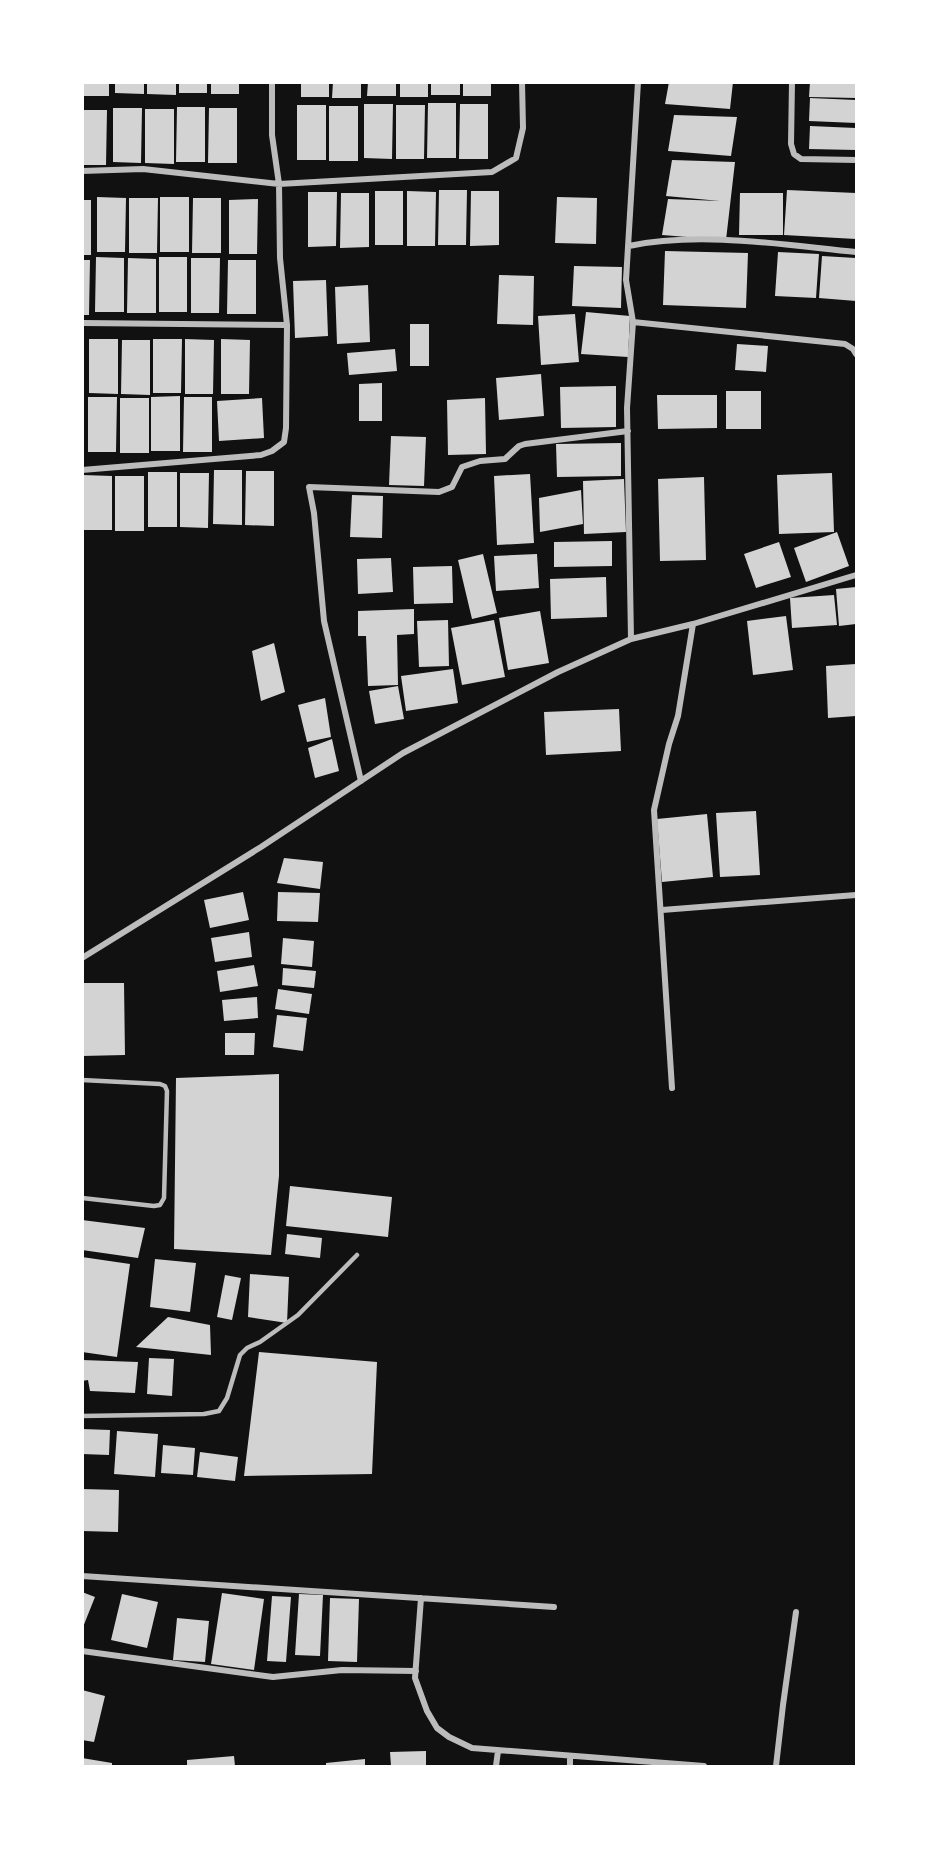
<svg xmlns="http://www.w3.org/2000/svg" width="939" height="1849" viewBox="0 0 939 1849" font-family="Arial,sans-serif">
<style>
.building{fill:#d3d3d3}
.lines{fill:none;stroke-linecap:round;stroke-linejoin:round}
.service{stroke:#bcbcbc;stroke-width:4.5}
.minor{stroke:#bcbcbc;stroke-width:6}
</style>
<rect width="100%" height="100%" fill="#111"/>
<path class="building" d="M82,82H109V96H82Z
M115,82H144V94L115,93Z
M147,82H176V95L147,94Z
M179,82H207V93H179Z
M211,82H239V94H211Z
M301,82H329V97H301Z
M333,82H361V98H332Z
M368,82H396V96H367Z
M400,82H428V97H400Z
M431,82H460V95H431Z
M463,82H491V96H463Z
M669,82H733L730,109L665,104Z
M810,82H856V98L809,97Z
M810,98L856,100V123L809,121Z
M428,103H456V158H427Z
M364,104H393L392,159L364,158Z
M460,104H488V159H459Z
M297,105H326V160H297Z
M396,105H425L424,159H396Z
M329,106H358V161H329Z
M177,107H205V162H176Z
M113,108H142L141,163L113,162Z
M209,108H237V163H208Z
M145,109H174V164L145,163Z
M82,110H107L106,165H82Z
M674,115L737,117L731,156L668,151Z
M810,126L856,128V150L809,149Z
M672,160L735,162L726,240L662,235L668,199L720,201L666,196Z
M439,190H467L466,245H438Z
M787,190L856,193V239L784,235Z
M375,191H403V245H375Z
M407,191L436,192L435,246H407Z
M471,191H499V245L470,246Z
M308,192H337L336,246L308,247Z
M341,193H369V247L340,248Z
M740,193H783V235H739Z
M97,197L126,198L125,252H97Z
M160,197H189V252H160Z
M557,197L597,198L596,244L555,243Z
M129,198H158L157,253H129Z
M193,198H221V253H192Z
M258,199L257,254H229V200Z
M82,200H91V255H82Z
M665,251L748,253L746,308L663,305Z
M778,252L819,254L816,298L775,296Z
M822,256L856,258V301L819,298Z
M96,257L124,258V312H95Z
M159,257H187V312H159Z
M128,258L156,259V313H127Z
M191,258H220L219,313H191Z
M82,260H90L89,315H82Z
M228,260H256V314H227Z
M574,266L622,267L621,308L572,306Z
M499,275L534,276L533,325L497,324Z
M326,280L328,336L295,338L293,281Z
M368,285L370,342L337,344L335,287Z
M586,312L630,316L628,357L581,354Z
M575,314L579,362L541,365L538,316Z
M410,324H429V366H410Z
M89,339H118V394L89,393Z
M153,339H182L181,393H153Z
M185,339L214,340L213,394H185Z
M221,339L250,340L249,394H221Z
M122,340H150V395L121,394Z
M737,344L768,346L766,372L735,370Z
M395,349L397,371L349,375L347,353Z
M541,374L544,416L499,420L496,378Z
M382,383V421H359V384Z
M616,386V427L561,428L560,387Z
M726,391H761V429H726Z
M657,395H717V428L658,429Z
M180,396V451H151V397Z
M88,397H117L116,452H88Z
M184,397H212V452H183Z
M120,398H149V453H120Z
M262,398L264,438L219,441L217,401Z
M485,398L486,454L448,455L447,400Z
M391,436L426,437L424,486L389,485Z
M621,443V476L557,477L556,444Z
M214,470H242V525L213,524Z
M246,471H274V526L245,525Z
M148,472H177V527H148Z
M180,473H209L208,528L180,527Z
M832,473L834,532L779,534L777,475Z
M530,474L534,543L497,545L494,476Z
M83,475L112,476V530H83Z
M115,476H144V531H115Z
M704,477L706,560L660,561L658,479Z
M624,479L626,532L584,534L583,481Z
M581,490L583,524L540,532L539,498Z
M352,495L383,496L382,538L350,537Z
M837,532L849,566L806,582L794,548Z
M612,541V566L554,567V542Z
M779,542L791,577L756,588L744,554Z
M483,554L497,613L472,619L458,560Z
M537,554L539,588L496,591L494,556Z
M391,558L393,592L358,594L357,559Z
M452,566L453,603L414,604L413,567Z
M606,577L607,617L551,619L550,579Z
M856,587V624L839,626L836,589Z
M834,595L837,625L792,628L790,598Z
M414,609V634L397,635L398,685L368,686L366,636H358V611Z
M540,611L549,663L508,670L499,618Z
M786,616L793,670L753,675L747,621Z
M448,620L449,666L419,667L417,621Z
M494,620L505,677L462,685L451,628Z
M274,643L285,692L261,701L252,651Z
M856,664V716L828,718L826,666Z
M453,669L458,703L406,711L401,676Z
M398,686L404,719L375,724L369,691Z
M325,698L331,737L307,742L298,705Z
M619,709L621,751L546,755L544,712Z
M332,739L339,771L315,778L308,748Z
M756,811L760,875L720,877L716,813Z
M707,814L713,877L662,882L657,819Z
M284,858L323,862L320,889L277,883Z
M243,892L249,920L210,928L204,900Z
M278,892L320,893L318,922L277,921Z
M249,932L252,957L215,962L211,938Z
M283,938L314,941L312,967L281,964Z
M254,965L258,986L220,992L217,971Z
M283,968L316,971L314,988L282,985Z
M82,983H124L125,1055L82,1056Z
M278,989L312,994L309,1014L275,1009Z
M257,997L258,1018L224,1021L222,1000Z
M277,1015L307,1018L303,1051L273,1047Z
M225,1033H255L254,1055H225Z
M279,1074V1176L271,1255L174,1249L176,1078Z
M290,1186L392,1197L388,1237L286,1226Z
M82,1220L145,1228L138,1258L82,1250Z
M287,1234L322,1238L320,1258L285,1254Z
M82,1257L130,1264L117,1357L82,1352Z
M155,1259L196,1263L190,1312L150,1307Z
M250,1274L289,1277L287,1323L248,1317Z
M225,1275L241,1278L232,1320L217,1317Z
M168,1317L210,1325L211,1355L136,1347Z
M259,1352L377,1362L372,1474L244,1476Z
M149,1358L174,1359L172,1396L147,1394Z
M82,1360L138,1362L135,1393L90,1391L88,1380L82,1381Z
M82,1429L110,1430L109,1455L82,1454Z
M117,1431L158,1434L155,1477L114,1474Z
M163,1445L195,1448L193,1475L161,1473Z
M200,1452L238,1457L235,1481L197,1477Z
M82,1489L119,1490L118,1532L82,1531Z
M82,1592L95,1597L83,1627H82Z
M222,1593L264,1599L254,1670L211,1664Z
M122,1594L158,1602L147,1648L111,1640Z
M299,1594L323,1595L320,1656L295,1655Z
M272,1596L291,1597L286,1662L267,1661Z
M330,1598L359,1599L357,1662L328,1661Z
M177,1618L209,1621L205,1662L173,1660Z
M82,1690L105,1696L94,1742L82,1740Z
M426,1751V1766H391L390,1752Z
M234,1756L235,1766H187V1760Z
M82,1758L112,1763V1766H82Z
M365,1759V1766H326V1763Z"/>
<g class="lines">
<path class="service" d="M82,1080L160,1084L165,1086L167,1091L164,1198L160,1205L154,1206L82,1198
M82,1416L204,1414L219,1411L227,1398L240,1355L247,1348L260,1342L298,1315L357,1255"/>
<path class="minor" d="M792,82L791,144L794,154L801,159L856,160
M82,171L143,169L279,184L492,172L516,158L523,128L522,82
M629,246C700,231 784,245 856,252
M633,322L845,344L853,349L856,354
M82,323L287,325
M82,470L261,455L272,451L284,442L286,428L287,325L280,258L279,184L272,135V82
M631,639L627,408L633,322L626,280L638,82
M361,781L324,621L314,513L309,487L439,492L452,487L462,467L480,461L505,459L519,446L525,444L628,431
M662,910L856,895
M82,958L261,847L403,753L558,672L631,639L693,624L856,575
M672,1088L654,810L669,744L678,716L693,624
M82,1576L554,1607
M421,1598L415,1678L427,1711L437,1728L449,1737L472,1748L704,1766
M82,1651L273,1677L342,1670L416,1671
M496,1766L498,1751
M570,1766V1757
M776,1766L783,1705L796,1612"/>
</g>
<rect width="939" height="1849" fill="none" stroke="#ffffff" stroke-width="168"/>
</svg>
